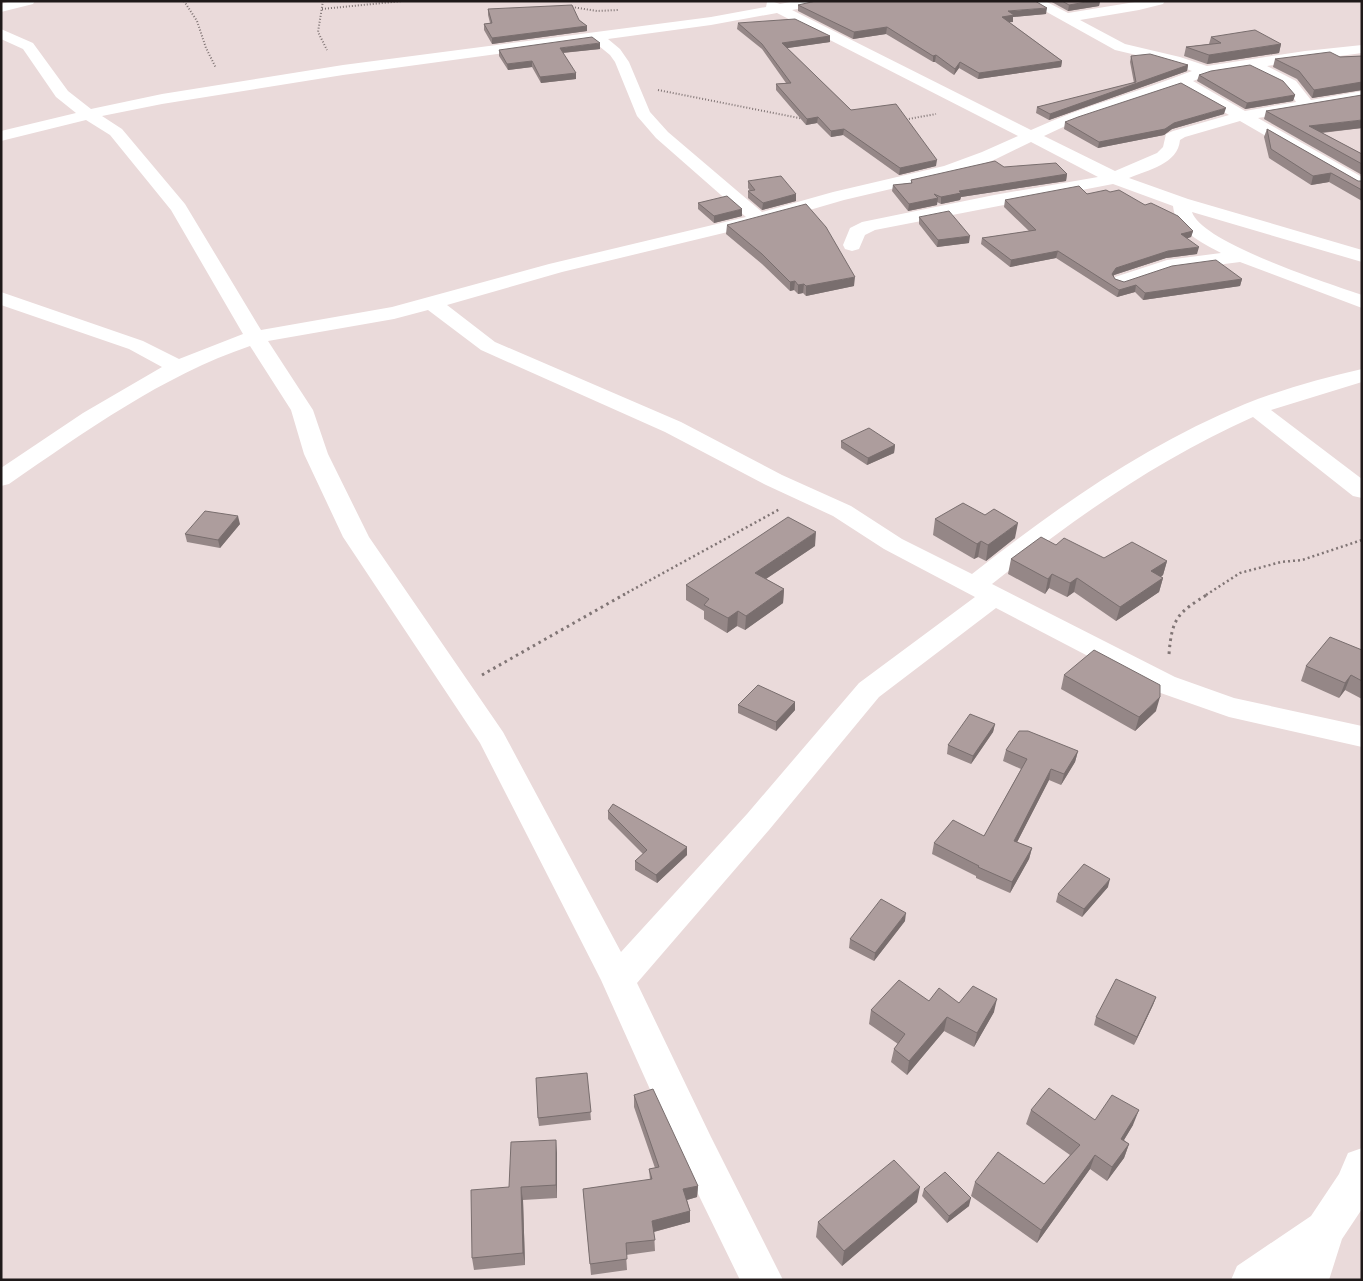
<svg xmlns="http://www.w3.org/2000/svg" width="1363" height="1281" viewBox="0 0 1363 1281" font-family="Rubik,sans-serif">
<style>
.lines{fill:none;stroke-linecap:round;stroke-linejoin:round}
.path-far2{stroke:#807575;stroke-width:2;stroke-dasharray:1 2;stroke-linecap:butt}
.path-far1{stroke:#807575;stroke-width:2.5;stroke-dasharray:2 3;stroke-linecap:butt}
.path{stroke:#807575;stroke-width:3;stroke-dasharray:2.5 4;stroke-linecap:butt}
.minor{fill:#fff;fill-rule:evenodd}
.wall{fill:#958787}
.shaded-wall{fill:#796e6e}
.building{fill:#ad9d9d;stroke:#796e6e}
</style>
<rect width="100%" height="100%" fill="#eadada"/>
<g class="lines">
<path class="path-far2" d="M184,1L197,21L206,48L216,68
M323,1L318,32L327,50
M572,7L597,11L618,10
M322,9L403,1
M658,90L804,119
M903,120L936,114"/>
<path class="path-far1" d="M623,595L780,509
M1206,595L1240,573L1281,562L1302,560L1362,540"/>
<path class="path" d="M1169,654C1172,617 1178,613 1208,594
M482,675L625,594"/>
<path class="minor" d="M11,1H35L33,4L1,12V4Z
M771,1L780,4L795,1H825L823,4L792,10L1031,130C1083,106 1139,92 1192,71L1170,63L1115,50L1027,1H1045L1068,13L1141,1H1165L1163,4L1139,10L1080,20L1125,44L1180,57L1207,66L1305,51L1362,45V53L1267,66L1296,81L1311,100L1362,91V101L1258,118L1362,177V189L1356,188L1240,121L1185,137L1180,140C1178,164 1148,170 1129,178L1188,199L1362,250V262L1192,212C1202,243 1328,283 1362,295V308L1240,262L1170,271L1129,285L1122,287L1115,285L1112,281L1115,277L1167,260L1221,253C1202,243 1175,230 1173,206L1113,184L875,230L865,235L859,249L852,251L845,249L843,245L850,228L862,222L994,195L1098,177L1031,142L994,160L955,174L844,200L765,223L562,272L447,305L495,342L681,422L782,475L851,506L902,539L972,574C1056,508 1145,445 1245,404C1283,389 1323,378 1362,369V382L1271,410L1362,479V498L1353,496L1253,417C1157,460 1073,519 992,584L1175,677L1234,698L1362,726V747L1229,717L1155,691L996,608L879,697L769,830L637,983L711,1137L783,1280H740L683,1163L601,980L480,743L343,537L304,454L291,410L250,346C162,376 86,431 9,484L1,486V468L83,413L162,367L129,349L1,305V292L143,341L179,359L243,334L171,210L110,135L86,120L1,141V131L76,113L56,97L23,49L1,39V29L33,43L68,91L91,109L162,94L343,65L711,17L766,7L767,2ZM777,13L1018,136L982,152L944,166L833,192L762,212L668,132L650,112L629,62L620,49L608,39L711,25ZM593,41L610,55L615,62L637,116L656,138L746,217L549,264L392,307L261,330L185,204L122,129L102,116L162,104L343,75ZM1249,69C1266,76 1288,84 1296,102L1245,111L1193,81L1209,75ZM1180,87L1229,115L1173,131L1166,134L1163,147L1157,153L1115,171L1044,136L1076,121ZM428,310L481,350L665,432L766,485L833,516L884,549L975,597L859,683L747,814L621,952L503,732L369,537L328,454L313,410L268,341L394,319Z
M1362,1148V1209L1342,1239L1329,1280H1231L1237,1266L1311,1216L1339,1174L1348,1153Z"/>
</g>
<path class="wall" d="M1050,1H1100L1099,6L1068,11Z
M798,5L1046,14L1013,17V22H1009L1062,61L1061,67L978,79L959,68L954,75L935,62H933L886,34L853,39L798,11Z
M488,9L579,20L587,26V31L492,44L484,30V24L490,23L488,15Z
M738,23L830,36V42L787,48L851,110L936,166L899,175L843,135L831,137L817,123L806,125L776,90V84L786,83L762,49L737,29Z
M1211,37L1281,44L1279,53L1207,64L1184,56L1186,47L1209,44Z
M600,49L563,53L576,79L541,83L532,67L508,70L499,56V50Z
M1131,56L1188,65L1187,71L1049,120L1036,113L1037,107L1134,83L1130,62Z
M1362,56V90L1312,98L1297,79L1273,67L1275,59Z
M1199,75L1295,95L1293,101L1245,109L1197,81Z
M1266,111L1362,128L1322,133L1362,154V175L1264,119Z
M1224,114L1172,129L1164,135L1098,148L1064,129L1065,122Z
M1267,129L1358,181H1362V201L1329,182L1311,185L1269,158L1264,137Z
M1004,167L1067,174L1066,181L961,197L960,200L941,204L937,202V205L908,211L892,191L893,185L911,183V180Z
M748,181L796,194V201L762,210L748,198V191H750L748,188Z
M1110,192L1145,205L1193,231L1191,237L1187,238L1197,254L1166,258L1114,275L1113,277L1115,279L1124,282L1242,279L1240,286L1143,300L1135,292L1117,297L1056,258L1010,267L981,244L982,238L1029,231L1004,207L1005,200Z
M698,203L742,216L714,223L698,209Z
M919,217L969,243L937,247L919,224Z
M727,225L854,286L806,296L803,293L798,294L794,290L790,291L762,264L726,234Z
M841,441L895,445L894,453L867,465L841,448Z
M935,519L1015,538L986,561L978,557L974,559L933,535Z
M240,524L220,548L187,542L185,534Z
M815,546L766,579L784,589L783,603L745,630L737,626L727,633L704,619V611L686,600V585Z
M1104,558L1167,561L1163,575L1161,577L1163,578L1159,592L1116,621L1074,592L1067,597L1049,588L1045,594L1008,574L1011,559Z
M1362,650V699L1345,690L1339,698L1301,681L1306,666Z
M1064,675L1156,711L1135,731L1061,689Z
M795,702V710L776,731L738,713V705Z
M995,724L993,732L971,764L947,754L948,745Z
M1006,750L1078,751L1075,762L1061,785L1049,780L1017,842L1032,848L1029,859L1010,893L976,878V876L932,854L934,843L984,836L1021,769L1003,761Z
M608,811L687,847V855L657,883L635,870V861L643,854L608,819Z
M1108,887L1082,917L1056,902L1058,894Z
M905,921L874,961L849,948L850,939Z
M1156,997L1153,1005L1134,1045L1094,1025L1096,1017Z
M929,1001L959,1003L994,1012L974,1047L944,1031L907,1075L891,1062L894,1049L898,1044L869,1024L871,1010Z
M587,1073L591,1120L539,1126L538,1118Z
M634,1095L698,1186L697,1197L687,1200L690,1211V1222L654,1232L655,1251L626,1255L627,1270L591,1275L583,1189L650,1180L649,1169L655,1168L634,1107Z
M1031,1110L1095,1120L1133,1125L1124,1140L1129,1144L1124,1158L1107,1181L1090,1169L1037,1243L971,1196L975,1182L1044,1184L1070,1155L1026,1124Z
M557,1153V1198L523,1200L525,1265L474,1270L472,1258L509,1187Z
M924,1189L969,1206L947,1223L922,1196Z
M917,1202L842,1266L816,1237L818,1222Z"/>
<path class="shaded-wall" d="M1092,1H1100L1099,6L1068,11L1069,5Z
M1047,8L1046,14L1013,17V22L1001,23L1002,17L1008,11Z
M587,26V31L492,44V38Z
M887,27L886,34L853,39L854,32Z
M830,36V42L781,49L782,43Z
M600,43V49L560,53V48Z
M1281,44L1279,53L1207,64L1209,55Z
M936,55L935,62H933V56Z
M532,61V67L508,70L507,64Z
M1062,61L1061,67L978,79L979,73Z
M960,62L959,68L954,75L955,69Z
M1188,65L1187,71L1049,120L1050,114Z
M576,73V79L541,83L540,77Z
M1362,82V90L1312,98L1314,90Z
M1295,95L1293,101L1245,109L1247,103Z
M1226,108L1224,114L1172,129L1164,135L1098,148L1099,142L1174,123Z
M818,117L817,123L806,125L807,119Z
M1362,120V128L1308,134L1309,126Z
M844,129L843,135L831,137V131Z
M937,160L936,166L899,175L900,168Z
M1331,173L1329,182L1311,185L1313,176Z
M1067,174L1066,181L961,197L960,200L941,204V197L959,191Z
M796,194V201L762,210L763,203Z
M938,198L937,205L908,211L909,204Z
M742,209V216L714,223V216Z
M1193,231L1191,237L1180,241L1181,234Z
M970,236L969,243L937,247L938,240Z
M1199,247L1197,254L1166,258L1114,275L1110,281L1112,274L1116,268L1168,251Z
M1058,251L1056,258L1010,267L1011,260Z
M855,277L854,286L806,296V286Z
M1242,279L1240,286L1143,300L1145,293Z
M795,281L794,290L790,291V282Z
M804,284L803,293L798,294V285Z
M1136,285L1135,292L1117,297L1119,290Z
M895,445L894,453L867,465L868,458Z
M238,516L240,524L220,548L218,540Z
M1018,523L1015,538L986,561L988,545Z
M816,532L815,546L754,587L755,573Z
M981,541L978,557L974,559L977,544Z
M1167,561L1163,575L1147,585L1151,571Z
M1052,574L1049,588L1045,594L1048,579Z
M1077,578L1074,592L1067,597L1070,583Z
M1163,578L1159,592L1116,621L1120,607Z
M784,589L783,603L745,630L746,616Z
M738,611L737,626L727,633L728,618Z
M1351,675L1345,690L1339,698L1345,683Z
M1160,697L1156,711L1135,731L1139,717Z
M795,702V710L776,731V722Z
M995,724L993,732L971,764L973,756Z
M1078,751L1075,762L1061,785L1064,774Z
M1051,769L1049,780L1012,852L1014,841Z
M687,847V855L657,883L656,875Z
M1032,848L1029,859L1010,893L1012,882Z
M1110,879L1108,887L1082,917L1084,909Z
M906,913L905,921L874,961L875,953Z
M1156,997L1153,1005L1134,1045L1137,1037Z
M997,999L994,1012L974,1047L977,1033Z
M947,1017L944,1031L907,1075L909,1061Z
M1139,1110L1133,1125L1116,1153L1121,1139Z
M556,1140L557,1153V1198L556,1185Z
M1129,1144L1124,1158L1107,1181L1112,1167Z
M1095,1155L1090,1169L1037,1243L1041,1230Z
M698,1186L697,1197L683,1201V1189Z
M521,1187L523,1200L525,1265L523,1253Z
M920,1187L917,1202L842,1266L844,1251Z
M971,1198L969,1206L947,1223L949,1216Z
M690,1211V1222L653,1232L652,1221Z"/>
<path class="building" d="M816,1H1035L1047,8L1008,11L1014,15L1002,17L1062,61L979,73L960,62L955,69L936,55L933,56L887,27L854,32L798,5Z
M1062,1H1092L1069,5Z
M572,5L579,20L587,26L492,38L484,24L492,23L488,9Z
M795,19L830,36L782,43L851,110L896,104L937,160L900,168L844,129L831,131L818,117L807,119L776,84L791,83L762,44L738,23Z
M1255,30L1281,44L1209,55L1186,47L1221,43L1211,37Z
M592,37L600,43L560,48L576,73L540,77L532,61L507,64L499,50Z
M1330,52L1340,57L1362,56V82L1314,90L1299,71L1275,59Z
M1150,54L1188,65L1050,114L1037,107L1136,82L1131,56Z
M1250,65L1283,81L1295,95L1247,103L1199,75L1211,71Z
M1181,83L1226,108L1174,123L1165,129L1099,142L1065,122L1078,117Z
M1362,95V120L1309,126L1362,154V164L1266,111Z
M1267,129L1358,181H1362V190L1331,173L1313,176L1271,149Z
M995,161L1004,167L1056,163L1067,174L959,191L961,193L941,197L934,194L938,198L909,204L893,185L912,183L911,180Z
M781,176L796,194L763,203L748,191L755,190L748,181Z
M1079,186L1087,194L1106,190L1110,192L1119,190L1145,205L1151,203L1178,216L1193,231L1181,234L1199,247L1168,251L1116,268L1112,274L1115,279L1124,282L1172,266L1216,260L1242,279L1145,293L1136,285L1119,290L1058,251L1011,260L982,238L1036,230L1005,200Z
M727,196L742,209L714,216L698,203Z
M806,204L826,227L855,277L806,286L804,284L798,285L795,281L790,282L762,254L727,225Z
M949,211L970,236L938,240L919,217Z
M869,428L895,445L868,458L841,441Z
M963,503L985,515L994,509L1018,523L988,545L981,541L977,544L935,519Z
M205,511L238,516L218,540L185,534Z
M788,517L816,532L755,573L784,589L746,616L738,611L728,618L704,605L709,599L686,585Z
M1041,537L1056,545L1064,538L1104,558L1132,542L1167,561L1151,571L1163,578L1120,607L1077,578L1070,583L1052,574L1048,579L1011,559Z
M1330,637L1362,650V681L1351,675L1345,683L1306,666Z
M1094,650L1160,685V697L1139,717L1064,675Z
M758,685L795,702L776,722L738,705Z
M970,714L995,724L973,756L948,745Z
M1019,731H1028L1078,751L1064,774L1051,769L1014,841L1032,848L1012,882L978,867L979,866L934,843L953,820L984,836L1027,759L1006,750Z
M613,804L687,847L656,875L635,861L647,850L608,811Z
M1084,864L1110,879L1084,909L1058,894Z
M881,899L906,913L875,953L850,939Z
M1116,979L1156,997L1137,1037L1096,1017Z
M899,980L929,1001L939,988L959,1003L973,986L997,999L977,1033L947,1017L909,1061L894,1049L905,1034L871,1010Z
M587,1073L591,1112L538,1118L536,1078Z
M1049,1088L1095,1120L1112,1095L1139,1110L1121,1139L1129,1144L1112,1167L1095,1155L1041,1230L975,1182L998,1152L1044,1184L1080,1145L1031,1110Z
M653,1089L698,1186L683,1189L690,1211L652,1221L655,1240L626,1243L627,1259L590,1264L583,1189L652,1179L649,1169L659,1167L634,1095Z
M556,1140V1185L521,1187L523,1253L472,1258L471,1190L509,1187L511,1142Z
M894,1160L920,1187L844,1251L818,1222Z
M945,1172L971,1198L949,1216L924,1189Z"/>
<rect width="1363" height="1281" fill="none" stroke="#1f1919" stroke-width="5"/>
</svg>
